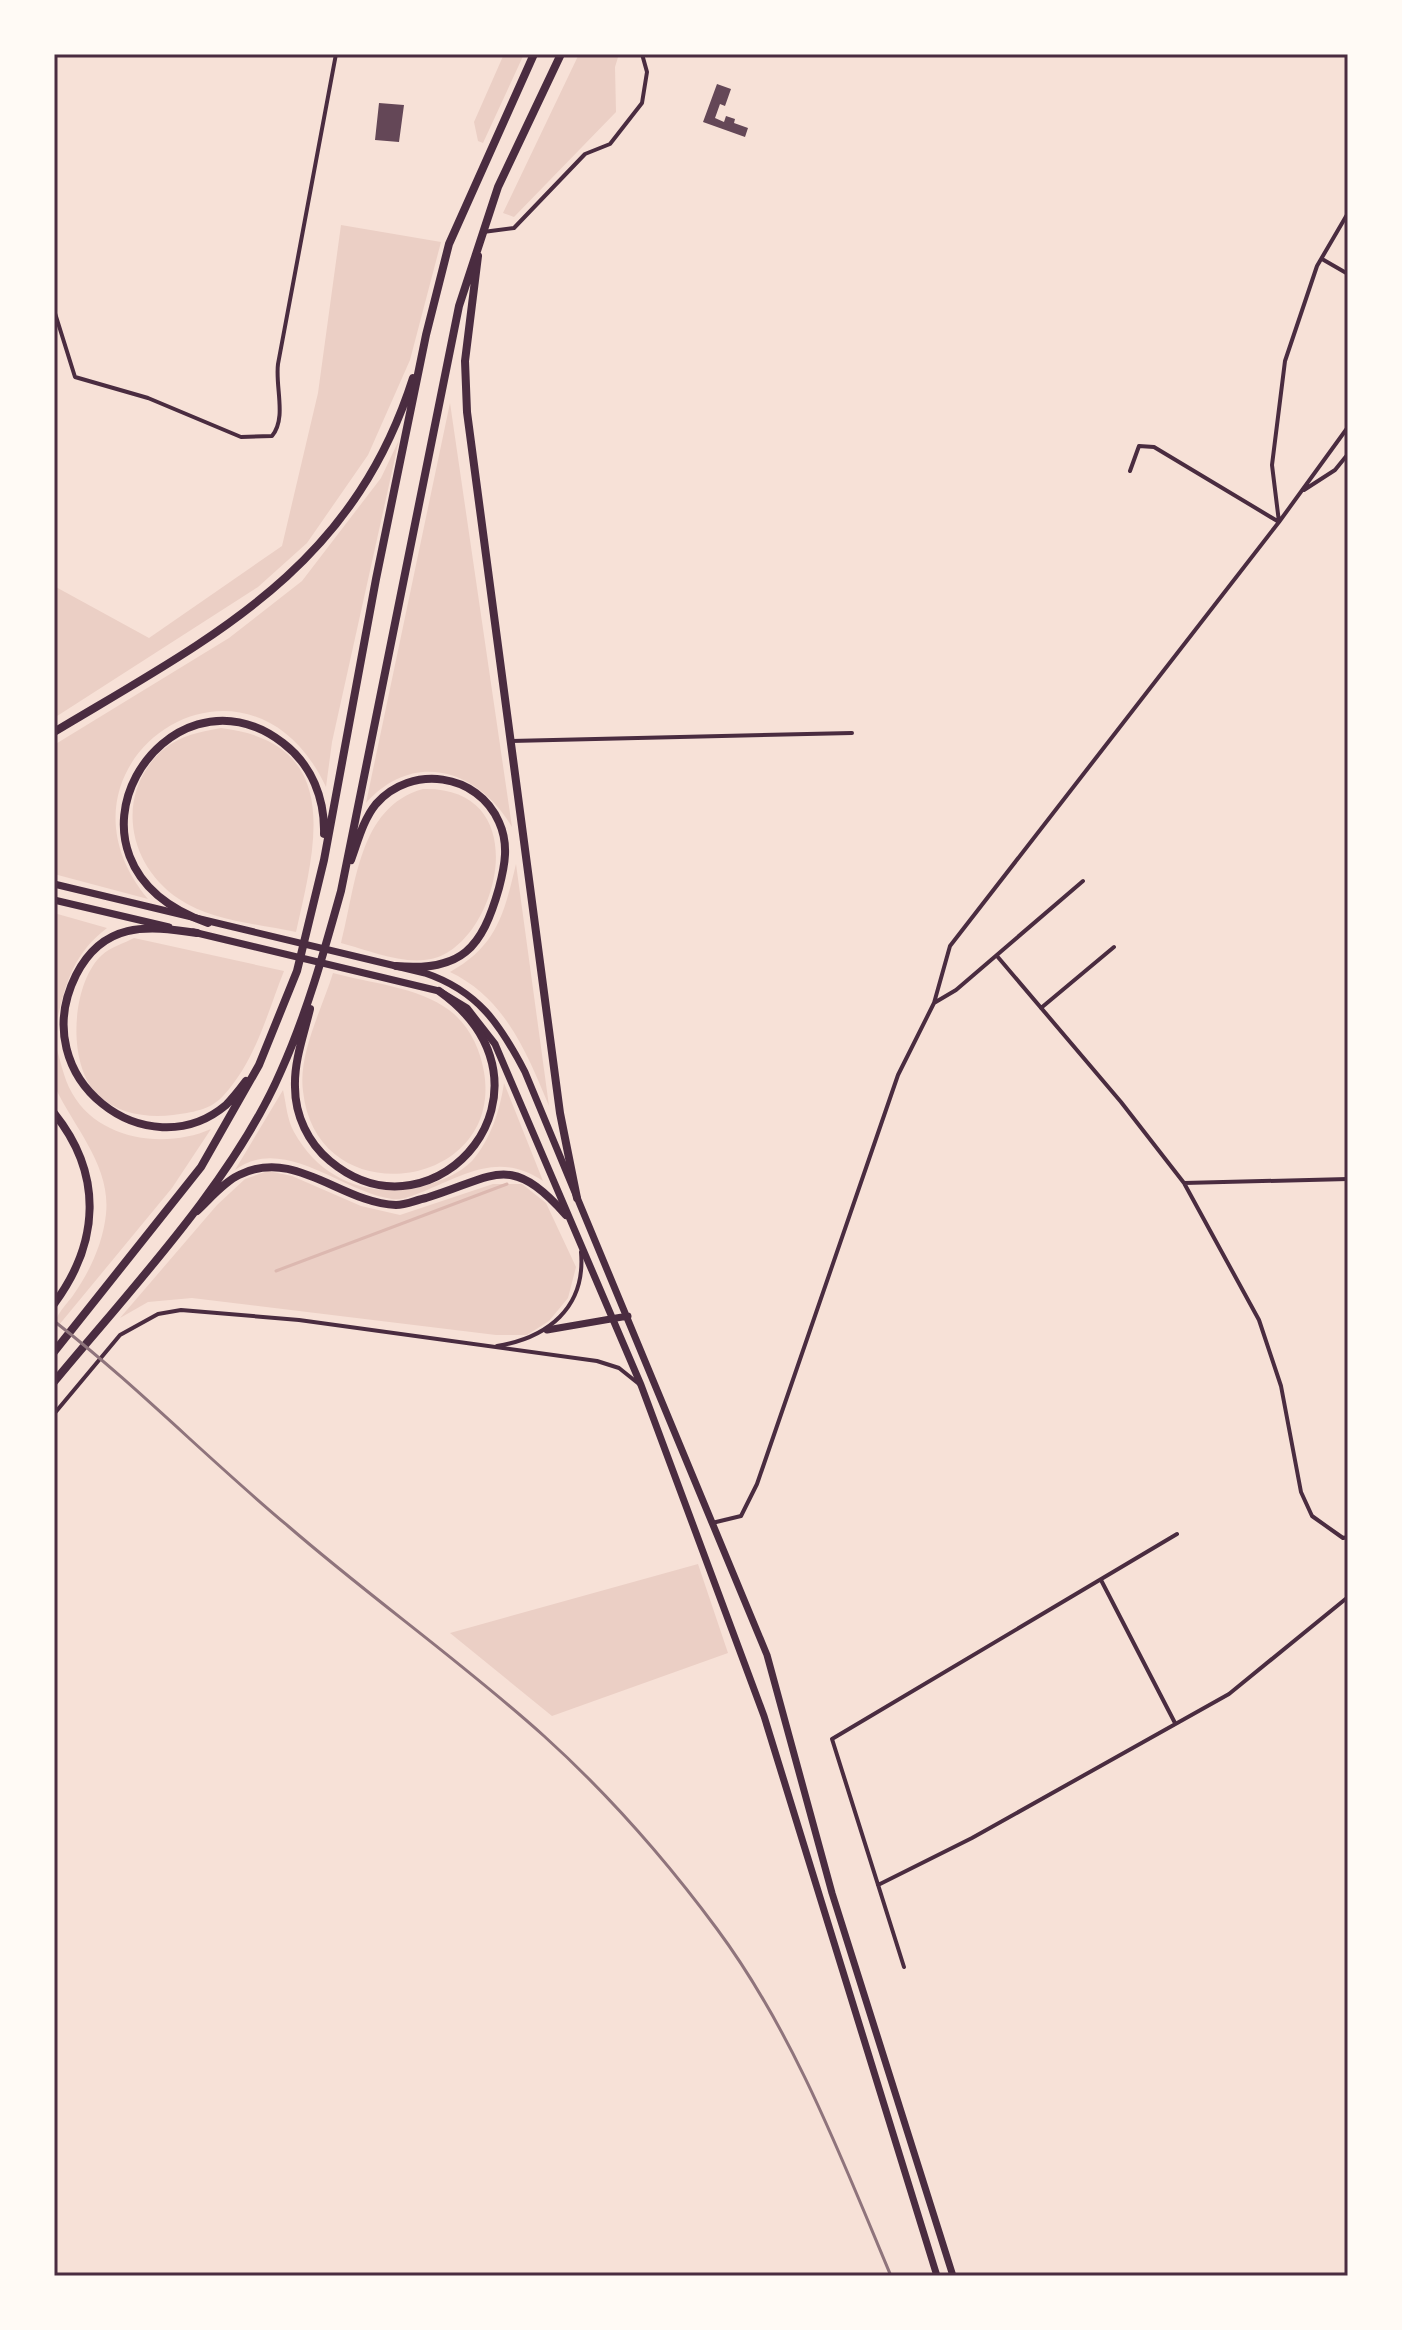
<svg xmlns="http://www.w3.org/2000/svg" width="1402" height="2330" viewBox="0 0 1402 2330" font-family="'Exo 2',sans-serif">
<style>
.green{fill:#ebcfc5}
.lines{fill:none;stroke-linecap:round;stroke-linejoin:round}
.stream{stroke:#dcb8b0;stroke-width:3}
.building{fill:#644757}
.minor{stroke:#4a2c40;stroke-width:4}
.primary{stroke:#4a2c40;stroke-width:7}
.motorway{stroke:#4a2c40;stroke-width:8}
.rail{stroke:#8f747c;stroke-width:3}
.neatline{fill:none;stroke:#4a2c40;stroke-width:3}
</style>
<rect width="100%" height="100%" fill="#f7e1d7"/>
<path class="green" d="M504,54H524L483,143L478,141L474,122Z
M579,54H619L615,67L616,112L514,217L503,213Z
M341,225L441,242L410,360L368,455L307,543L258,587L54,718V586L149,638L282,546L318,393Z
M450,403L512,827C479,770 414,749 366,803Z
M399,440L332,742L326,787C247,619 35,763 148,899L54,874V745L229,638L302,581L381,478Z
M221,728C345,743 315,847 296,932C259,924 211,921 179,899C127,865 114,792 164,749C181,735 200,732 221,728Z
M423,789C540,786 496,947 431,959C403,965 368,950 341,943C356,886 358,807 423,789Z
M516,864L549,1106C527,1053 505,998 450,972C497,946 504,914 516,864Z
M54,913L107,928C70,956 64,990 54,1034Z
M134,938L284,971C267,1014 255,1062 223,1096C209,1111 192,1112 173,1115C147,1118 119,1114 99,1096C66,1067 71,983 102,955C110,947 125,943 134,938Z
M333,973C369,983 419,987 449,1010C469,1025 480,1048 484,1072C504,1190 316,1217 303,1091C298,1054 322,1009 333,973Z
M54,1040C60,1057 63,1078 72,1093C99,1141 166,1149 211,1129L172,1188L54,1331C54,1315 65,1307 74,1294C90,1271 103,1243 106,1214C111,1166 75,1129 56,1089C50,1077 54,1054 54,1040Z
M504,1083L543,1181C501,1153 470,1172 427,1190C416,1194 403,1201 392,1199C342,1192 283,1134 235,1170L283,1090C286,1103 287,1120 294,1132C321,1181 371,1199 424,1186C441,1181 459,1174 472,1161C491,1139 500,1110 504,1083Z
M268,1171L292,1176L361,1206L400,1215L493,1184H522L546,1203L576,1267L568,1298L549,1321L527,1335H496L192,1298L148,1302L120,1318L217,1205L245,1179Z
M698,1564L728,1653L552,1716L450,1633Z"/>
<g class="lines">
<path class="stream" d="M276,1271L507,1184"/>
</g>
<path class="building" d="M717,84L731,89L725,106L720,104L715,118L724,122L726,116L735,119L734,123L748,128L745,137L703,122Z
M379,103L404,105L399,142L375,140Z"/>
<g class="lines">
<path class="minor" d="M483,232L514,228L585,154L610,144L642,103L647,72L642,54
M1322,259L1348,274
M54,310L75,377L148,398L241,437L272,436C287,418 275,387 278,364L336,54
M1130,471L1139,446L1154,447L1279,522L1348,427
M1304,490L1335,470L1348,454
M511,741L852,733
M997,956L1121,1102L1184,1183L1259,1320L1281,1386L1301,1492L1312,1516L1343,1538L1348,1537
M934,1003L956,990L1083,881
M1041,1008L1114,947
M1184,1183L1348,1179
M497,1346C547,1338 586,1308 581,1252
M54,1414L120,1335L158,1314L181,1310L299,1320L597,1361L619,1368L639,1384
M712,1523L741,1516L757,1484L898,1075L934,1003L950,946L1279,522L1272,465L1285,361L1317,266L1348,213
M1101,1580L1175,1723
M878,1885L972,1838L1229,1694L1348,1597
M904,1967L832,1739L1177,1534"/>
<path class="primary" d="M54,884L425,973C478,991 500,1024 525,1072L767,1655L832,1893L953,2276
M54,900L169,927
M193,932L439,991L467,1008L495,1044L641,1385L764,1716L937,2276
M547,1330L628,1316"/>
<path class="motorway" d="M478,256L465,361L467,412L560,1113L577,1198
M54,732C214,636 352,569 413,378
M351,860C358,841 363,820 376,804C411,764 478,773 499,822C509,844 505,865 499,888C482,948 462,972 396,966
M208,923C33,861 167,653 283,743C312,765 325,799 324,834
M197,933C146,925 103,922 76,975C24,1079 148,1171 226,1105C233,1098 240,1089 246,1081
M310,1009C304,1034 294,1061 295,1087C295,1115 308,1143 330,1161C436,1249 573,1087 439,991
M54,1113C103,1174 100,1242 54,1304
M197,1211C210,1199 224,1182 239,1175C295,1147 341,1203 396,1205C406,1205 416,1200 426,1198C495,1177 509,1151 566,1215
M54,1352L201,1167L259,1065L297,971L324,860L376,579L426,335L449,244L534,54
M54,1382C130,1290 234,1180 281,1071C307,1013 324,952 341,891L459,306L498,187L561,54"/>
<path class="rail" d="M54,1321C136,1385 208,1459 288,1526C371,1598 462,1662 544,1736C607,1793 666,1860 717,1929C794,2033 841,2157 891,2276"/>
</g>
<rect width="1402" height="2330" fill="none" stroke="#fffaf5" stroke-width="112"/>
<rect x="56" y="56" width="1290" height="2218" class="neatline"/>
</svg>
